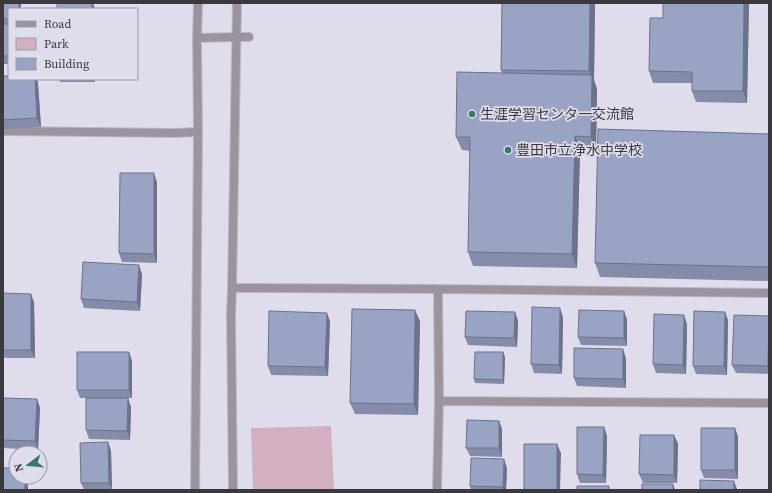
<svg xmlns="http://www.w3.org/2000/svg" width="772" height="493" viewBox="0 0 772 493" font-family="'Source Serif 4','Noto Sans JP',serif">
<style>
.green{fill:#d2b0c2}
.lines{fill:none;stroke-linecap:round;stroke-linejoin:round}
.service-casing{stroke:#bbb8c6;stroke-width:10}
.minor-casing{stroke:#bbb8c6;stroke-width:10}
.tertiary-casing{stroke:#bbb8c6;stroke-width:10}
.service{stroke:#9d939f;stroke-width:8}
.minor{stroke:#9d939f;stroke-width:8}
.tertiary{stroke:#9d939f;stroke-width:8}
.wall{fill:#848ca9}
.shaded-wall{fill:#6b7289}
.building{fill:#99a3c4;stroke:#6b7289}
.poi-dot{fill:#387867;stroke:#dfdcec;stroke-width:1.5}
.labels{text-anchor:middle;stroke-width:3.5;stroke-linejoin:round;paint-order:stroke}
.poi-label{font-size:14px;fill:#3a393f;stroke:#dfdcec;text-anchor:start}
</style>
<rect width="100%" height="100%" fill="#dfdcec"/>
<path class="green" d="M331,426L334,490H253L251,428Z"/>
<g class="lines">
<defs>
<path id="service" d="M197,38L236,37H249"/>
<path id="minor" d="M3,131L175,133L198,132L197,38L198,3
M232,288L438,289L769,293
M439,401L769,403
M437,490L439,401L438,289"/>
<path id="tertiary" d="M195,490L198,132
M233,490L231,316L232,288L237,3"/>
</defs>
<use href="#service" class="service-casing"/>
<use href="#minor" class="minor-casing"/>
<use href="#tertiary" class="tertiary-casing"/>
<use href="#service" class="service"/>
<use href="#minor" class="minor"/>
<use href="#tertiary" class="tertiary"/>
</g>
<path class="wall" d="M3,3H21V9H9V24H3Z
M502,3H595L594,80L597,89L596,151L580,150L577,268L473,266L468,252L470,151L462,150L456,137L502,73L501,70Z
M663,3H749L747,103L696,102L692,91V83H653L649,71L663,18Z
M3,24H9V64H3Z
M3,76L9,79H37L38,84L41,127L3,129Z
M59,79H95V82H60Z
M769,134V281L600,277L595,263Z
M157,182V263L122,262L119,253Z
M142,274L140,311L84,308L81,299Z
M34,302L35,358H5L3,353V350Z
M624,311L627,320V346L581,345L578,337Z
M515,312L518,321L517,347L468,345L465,337Z
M769,316V374L736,373L732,365Z
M563,317L562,374L534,373L531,364Z
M728,320L727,375L696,374L693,366Z
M330,321L328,376L271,375L268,366Z
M420,321L418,415L355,414L350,403Z
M687,324L686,374L656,373L653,364Z
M129,352L132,361V398H128L131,407L130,440L89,439L86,430V398H80L77,390Z
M503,352L505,357L504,384L475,383L474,379Z
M626,358V388L577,386L574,378Z
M3,398L37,399L40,408L38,450L3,448Z
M499,421L502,429V457L470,456L466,448Z
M604,427L607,436L606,483H580L577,474Z
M735,428L738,437V479L704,478L701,470Z
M674,435L678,444L677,483H643L639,474Z
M108,442L111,451L112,490H84L81,483Z
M507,468L506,490H471L470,486Z"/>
<path class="shaded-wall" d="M19,3H21V9H19Z
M92,3H93L95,9H92Z
M590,3H595L594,80L597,89L596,151L591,137L592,79L589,71Z
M744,3H749L747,103L743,91Z
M35,79H37L38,84L41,127L37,118Z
M575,136L580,150L577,268L572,254Z
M154,173L157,182V263L154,254Z
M139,265L142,274L140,311L137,302Z
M31,294L34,302L35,358L31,350Z
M560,308L563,317L562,374L559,365Z
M415,310L420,321L418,415L414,404Z
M624,311L627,320V346L624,338Z
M515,312L518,321L517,347L514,338Z
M725,312L728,320L727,375L724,366Z
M327,313L330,321L328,376L325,367Z
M684,315L687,324L686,374L683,365Z
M769,317V369L768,366Z
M623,349L626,358V388L623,379Z
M129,352L132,361V398L129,390Z
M503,352L505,357L504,384L503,380Z
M128,398L131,407L130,440L127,431Z
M37,399L40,408L38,450L35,441Z
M499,421L502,429V457L499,448Z
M604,427L607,436L606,483L603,475Z
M735,428L738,437V479L735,470Z
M674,435L678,444L677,483L674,475Z
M108,442L111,451L112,490L109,483Z
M557,444L561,453L560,490H557Z
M504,459L507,468L506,490H504L503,487Z
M25,477H28V490H25Z
M734,481L737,489V490H734Z
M673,484L675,490H673Z"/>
<path class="building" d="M3,3H19V9H9V19H3Z
M57,3H92V9H57Z
M502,3H590L589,71L501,70Z
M663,3H744L743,91H692V72L649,71L650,18H663Z
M3,24H9V56H3Z
M457,72L592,75L591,137L575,136L572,254L468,252L470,137H456Z
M3,76H9V79H35L37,118L3,120Z
M598,129L769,134V267L595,263Z
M120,173H154V254L119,253Z
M83,262L139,265L137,302L81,299Z
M3,293L31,294V350H3Z
M532,307L560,308L559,365L531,364Z
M352,309L415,310L414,404L350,403Z
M579,310L624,311V338L578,337Z
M269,311L327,313L325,367L268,366Z
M466,311L515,312L514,338L465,337Z
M694,311L725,312L724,366H693Z
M654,314L684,315L683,365L653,364Z
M734,315L769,316L768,366L732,365Z
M574,348L623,349V379L574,378Z
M77,352H129V390H77Z
M475,352H503V380L474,379Z
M3,398L37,399L35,441L3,440Z
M86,398H128L127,431L86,430Z
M467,420L499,421V448H466Z
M577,427H604L603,475L577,474Z
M701,428H735V470H701Z
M640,435H674V475L639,474Z
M108,442L109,483H81L80,443Z
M524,444H557V490H524Z
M471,458L504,459L503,487L470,486Z
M3,468H16V477H25V490H3Z
M700,480L734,481V490H700Z
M642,484H673V490H642Z
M577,486H609V490H577Z"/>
<g class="poi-dot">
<circle cx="472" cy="114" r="4"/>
<circle cx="508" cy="150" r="4"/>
</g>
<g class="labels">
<g class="poi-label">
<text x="480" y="119">生涯学習センタ一交流館</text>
<text x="516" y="155">豊田市立浄水中学校</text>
</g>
</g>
<rect width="772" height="493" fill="none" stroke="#3a393f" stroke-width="8"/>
<rect x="8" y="8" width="130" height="72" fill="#dfdcec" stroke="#9d9ba7"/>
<rect x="16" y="21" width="20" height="6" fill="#9d939f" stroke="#9d9ba7"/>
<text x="44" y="28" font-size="12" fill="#3a393f">Road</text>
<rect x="16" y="38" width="20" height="12" fill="#d2b0c2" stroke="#9d9ba7"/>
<text x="44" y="48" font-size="12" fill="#3a393f">Park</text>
<rect x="16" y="58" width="20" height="12" fill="#99a3c4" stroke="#9d9ba7"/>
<text x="44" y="68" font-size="12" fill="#3a393f">Building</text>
<g transform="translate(28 465) rotate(254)"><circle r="19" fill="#dfdcec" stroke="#9d9ba7"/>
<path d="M0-3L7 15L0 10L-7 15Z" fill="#387867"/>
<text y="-6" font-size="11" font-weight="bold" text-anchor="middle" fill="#3a393f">N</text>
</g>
</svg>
